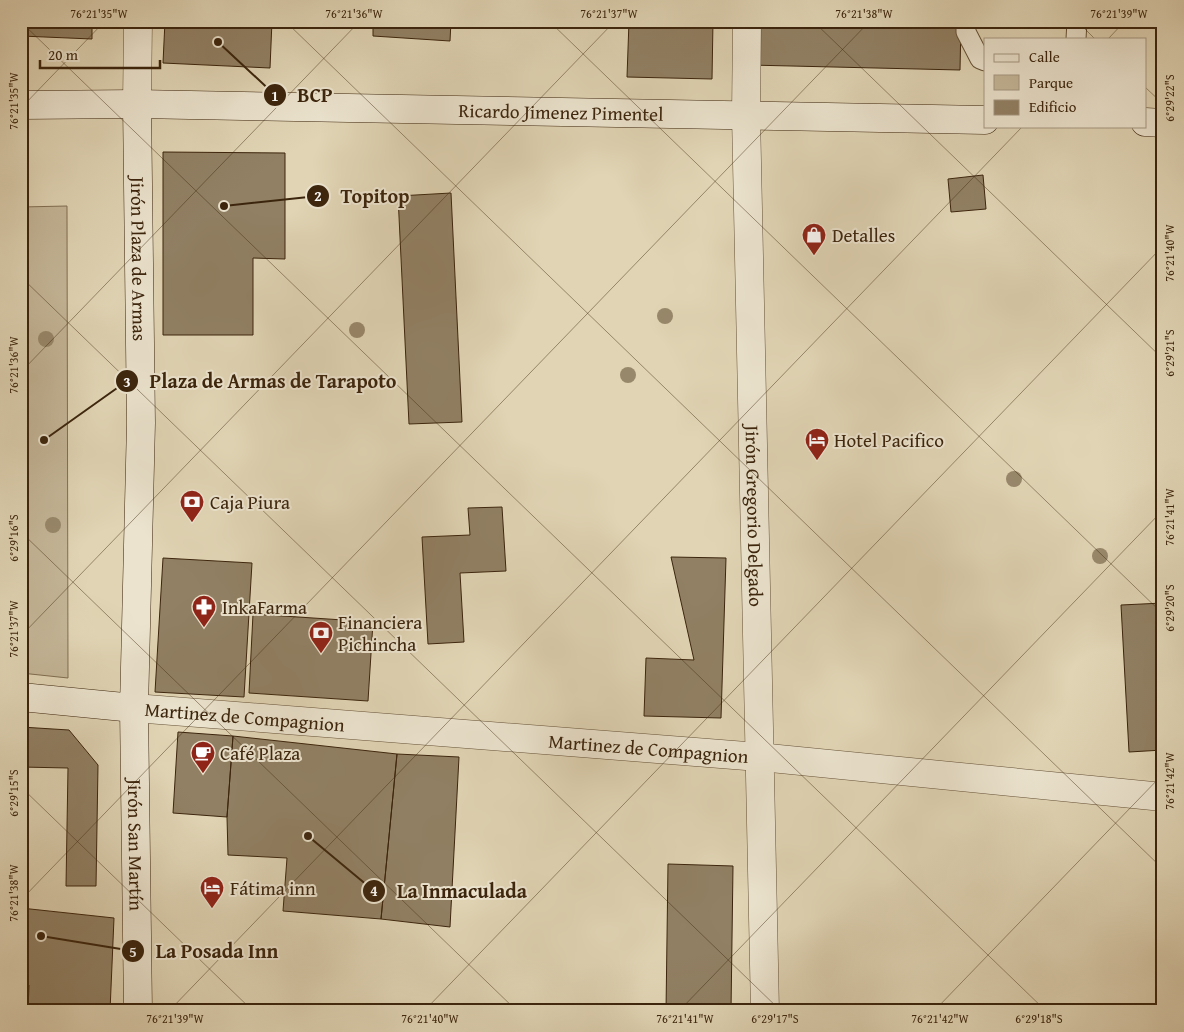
<svg xmlns="http://www.w3.org/2000/svg" width="1184" height="1032" viewBox="0 0 1184 1032" font-family="'Gentium Book Plus',serif">
<style>
.green{fill:#c4b698;stroke:#806e52}
.building{fill:#918064;stroke:#3c250d}
.lines{fill:none;stroke-linecap:round;stroke-linejoin:round}
.lane-casing{stroke:#655137;stroke-width:21}
.street-casing{stroke:#655137;stroke-width:29}
.secondary-casing{stroke:#3c250d;stroke-width:29}
.lane{stroke:#ebe3ce;stroke-width:19}
.street{stroke:#ebe3ce;stroke-width:28}
.secondary{stroke:#ebe3ce;stroke-width:28}
.tree{fill:#98886b}
.ticks{fill:none;stroke:#3c250d;stroke-width:1;stroke-opacity:0.45}
.labels{text-anchor:middle;stroke-width:4;stroke-linejoin:round;paint-order:stroke}
.street-label{font-size:19px;fill:#3c250d;stroke:#ebe3ce}
.poi-label{font-size:19px;fill:#3c250d;stroke:#ebe3ce;text-anchor:start}
.leader{fill:none;stroke:#3c250d;stroke-width:2}
.callout-dot{fill:#3c250d;stroke:#ebe3ce;stroke-width:2}
.mark-label{font-size:15px;text-anchor:middle;font-weight:bold;fill:#fff}
.callout-label{font-size:20px;text-anchor:middle;font-weight:bold;fill:#3c250d;stroke:#ebe3ce;stroke-width:4;stroke-linejoin:round;paint-order:stroke}
.neatline{fill:none;stroke:#3c250d;stroke-width:2}
.ticks-label{font-size:12px;text-anchor:middle;fill:#3c250d}
</style>
<rect width="100%" height="100%" fill="#e0d4b4"/>
<filter id="stains"><feTurbulence type="fractalNoise" baseFrequency=".004" numOctaves="4"/><feColorMatrix values="0 0 0 0 .2 0 0 0 0 .09 0 0 0 0 .02 0 0 0 .5 -.17"/></filter>
<radialGradient id="worn" r=".72"><stop offset=".6" stop-color="#630" stop-opacity="0"/><stop offset="1" stop-color="#630" stop-opacity=".3"/></radialGradient>
<path class="green" d="M67,206L68,678L21,673V207Z"/>
<path class="building" d="M21,21H92V39L21,36Z
M165,21H272L270,68L163,63Z
M373,21H451L450,41L373,36Z
M629,21H713L712,79L627,77Z
M749,21H961L960,70L749,65Z
M163,152L285,153V259L253,258V335H163Z
M983,175L986,209L951,212L948,179Z
M451,193L462,422L409,424L398,196Z
M502,507L506,571L460,573L464,642L428,644L422,537L470,535L468,508Z
M671,557L726,558L721,718L644,716L646,658L694,660Z
M163,558L252,563L244,697L155,692Z
M1163,603V750L1129,752L1121,605Z
M253,614L373,622L368,701L249,693Z
M21,727L69,730L98,765L96,886H66L68,768L21,767Z
M178,732L233,736L227,817L173,813Z
M233,736L397,754L381,919L283,911L287,858L228,855L227,817Z
M397,754L459,757L450,927L381,919Z
M668,864L733,866L731,1011H666Z
M21,908L114,918L110,1011H28L29,985L21,984Z"/>
<g class="lines">
<defs>
<path id="lane" d="M966,21V32L980,59L985,61
M1076,39L1077,21"/>
<g id="street">
<path id="s1" d="M747,21L746,115L765,1011"/>
<path d="M137,104L138,21"/>
<path id="s2" d="M134,708L759,757L1163,797"/>
</g>
<g id="secondary">
<path id="s3" d="M137,104L141,423L134,708L138,1011"/>
<path id="s4" d="M21,105L137,104L985,120"/>
<path d="M1145,122L1163,123"/>
<path d="M21,697L134,708"/>
</g>
</defs>
<use href="#lane" class="lane-casing"/>
<use href="#street" class="street-casing"/>
<use href="#secondary" class="secondary-casing"/>
<use href="#lane" class="lane"/>
<use href="#street" class="street"/>
<use href="#secondary" class="secondary"/>
</g>
<g class="tree">
<circle cx="665" cy="316" r="8"/>
<circle cx="357" cy="330" r="8"/>
<circle cx="46" cy="339" r="8"/>
<circle cx="628" cy="375" r="8"/>
<circle cx="1014" cy="479" r="8"/>
<circle cx="53" cy="525" r="8"/>
<circle cx="1100" cy="556" r="8"/>
</g>
<path class="ticks" d="M285,21L1163,869M549,21L1163,614M813,21L1163,359M1077,21L1095,39M21,22L1046,1011M1108,39L1125,21M1145,87L1163,104M21,108L105,21M21,277L781,1011M21,372L360,21M21,532L517,1011M21,636L615,21M21,787L253,1011M21,900L870,21M169,1011L1023,126M424,1011L1163,246M679,1011L1163,510M934,1011L1163,774"/>
<defs>
<symbol id="shop-pin" viewBox="-11 -11 22 30"><path d="M0 17L-7.5 6A9.5 9.5 0 1 1 7.5 6Z" fill="#8f2418" stroke="#ebe3ce"/><path d="M-5-2.5h2.3a2.7 3.5 0 0 1 5.4 0H5L5.5 6h-11ZM-1.5-2.5h3a1.5 2.3 0 0 0-3 0Z" fill="#fff"/></symbol>
<symbol id="hotel-pin" viewBox="-11 -11 22 30"><path d="M0 17L-7.5 6A9.5 9.5 0 1 1 7.5 6Z" fill="#8f2418" stroke="#ebe3ce"/><path d="M-6-4.5h1.5V1H6V5H4.5V3h-9V5H-6ZM-4 0a1.8 1.8 0 1 1 3.6 0ZM.5 0V-2.5h3Q6-2.5 6 0Z" fill="#fff"/></symbol>
<symbol id="bank-pin" viewBox="-11 -11 22 30"><path d="M0 17L-7.5 6A9.5 9.5 0 1 1 7.5 6Z" fill="#8f2418" stroke="#ebe3ce"/><path d="M-6-4H6V4H-6ZM0-2.3a2.3 2.3 0 1 0 0 4.6a2.3 2.3 0 1 0 0-4.6Z" fill="#fff"/></symbol>
<symbol id="pharmacy-pin" viewBox="-11 -11 22 30"><path d="M0 17L-7.5 6A9.5 9.5 0 1 1 7.5 6Z" fill="#8f2418" stroke="#ebe3ce"/><path d="M-2-6h4v4h4v4h-4v4h-4v-4h-4v-4h4Z" fill="#fff"/></symbol>
<symbol id="cafe-pin" viewBox="-11 -11 22 30"><path d="M0 17L-7.5 6A9.5 9.5 0 1 1 7.5 6Z" fill="#8f2418" stroke="#ebe3ce"/><path d="M-5.5-4.5H6V0H3Q3 3.5 0 3.5H-2.5Q-5.5 3.5-5.5 0ZM3-3.2v2h1.7v-2ZM-6 4.5H4V6H-6Z" fill="#fff"/></symbol>
</defs>
<g fill-rule="evenodd">
<use href="#shop-pin" x="800" y="221" width="28" height="38"/>
<use href="#hotel-pin" x="803" y="426" width="28" height="38"/>
<use href="#bank-pin" x="178" y="488" width="28" height="38"/>
<use href="#pharmacy-pin" x="190" y="593" width="28" height="38"/>
<use href="#bank-pin" x="307" y="619" width="28" height="38"/>
<use href="#cafe-pin" x="189" y="739" width="28" height="38"/>
<use href="#hotel-pin" x="198" y="874" width="28" height="38"/>
</g>
<g class="labels">
<g class="street-label">
<text dy="7" stroke="none"><textPath href="#s4" startOffset="540">Ricardo Jimenez Pimentel</textPath></text>
<text dy="7" stroke="none"><textPath href="#s3" startOffset="155">Jirón Plaza de Armas</textPath></text>
<text dy="7" stroke="none"><textPath href="#s1" startOffset="495">Jirón Gregorio Delgado</textPath></text>
<text dy="7" stroke="none"><textPath href="#s2" startOffset="111">Martinez de Compagnion</textPath></text>
<text dy="7" stroke="none"><textPath href="#s2" startOffset="516">Martinez de Compagnion</textPath></text>
<text dy="7" stroke="none"><textPath href="#s3" startOffset="741">Jirón San Martín</textPath></text>
</g>
<g class="poi-label">
<text x="832" y="242">Detalles</text>
<text x="834" y="447">Hotel Pacifico</text>
<text x="210" y="509">Caja Piura</text>
<text x="222" y="614">InkaFarma</text>
<text x="338" y="629">Financiera<tspan x="338" dy="22">Pichincha</tspan></text>
<text x="220" y="760">Café Plaza</text>
<text x="230" y="895">Fátima inn</text>
</g>
</g>
<path class="leader" d="M218 42L275 95M224 206L318 196M44 440L127 381M308 836L374 891M41 936L133 951"/>
<g class="callout-dot">
<circle cx="218" cy="42" r="5"/>
<circle cx="224" cy="206" r="5"/>
<circle cx="44" cy="440" r="5"/>
<circle cx="308" cy="836" r="5"/>
<circle cx="41" cy="936" r="5"/>
<circle cx="275" cy="95" r="12"/>
<circle cx="318" cy="196" r="12"/>
<circle cx="127" cy="381" r="12"/>
<circle cx="374" cy="891" r="12"/>
<circle cx="133" cy="951" r="12"/>
</g>
<g class="mark-label">
<text x="275" y="101">1</text>
<text x="318" y="201">2</text>
<text x="127" y="387">3</text>
<text x="374" y="896">4</text>
<text x="133" y="957">5</text>
</g>
<g class="callout-label">
<text x="315" y="102">BCP</text>
<text x="375" y="203">Topitop</text>
<text x="273" y="388">Plaza de Armas de Tarapoto</text>
<text x="462" y="898">La Inmaculada</text>
<text x="217" y="958">La Posada Inn</text>
</g>
<rect width="1184" height="1032" fill="none" stroke="#e0d4b4" stroke-width="55"/>
<rect x="984" y="38" width="162" height="90" fill="#ebe3ce" stroke="#a59781"/>
<rect x="994" y="54" width="25" height="8" fill="#ebe3ce" stroke="#a59781"/>
<text x="1029" y="62" font-size="15" fill="#3c250d">Calle</text>
<rect x="994" y="75" width="25" height="15" fill="#c4b698" stroke="#a59781"/>
<text x="1029" y="88" font-size="15" fill="#3c250d">Parque</text>
<rect x="994" y="100" width="25" height="15" fill="#918064" stroke="#a59781"/>
<text x="1029" y="112" font-size="15" fill="#3c250d">Edificio</text>
<path d="M40 60v8h120v-8" fill="none" stroke="#3c250d" stroke-width="2.5"/>
<text x="48" y="60" font-size="15" fill="#3c250d" stroke="#ebe3ce" stroke-width="4" paint-order="stroke">20 m</text>
<rect x="28" y="28" width="1128" height="976" class="neatline"/>
<g class="ticks-label">
<text x="99" y="18">76°21'35"W</text>
<text x="354" y="18">76°21'36"W</text>
<text x="609" y="18">76°21'37"W</text>
<text x="864" y="18">76°21'38"W</text>
<text x="1119" y="18">76°21'39"W</text>
<text transform="translate(1170 98) rotate(-90)" y="4">6°29'22"S</text>
<text transform="translate(14 101) rotate(-90)" y="4">76°21'35"W</text>
<text transform="translate(1170 253) rotate(-90)" y="4">76°21'40"W</text>
<text transform="translate(1170 353) rotate(-90)" y="4">6°29'21"S</text>
<text transform="translate(14 365) rotate(-90)" y="4">76°21'36"W</text>
<text transform="translate(1170 517) rotate(-90)" y="4">76°21'41"W</text>
<text transform="translate(14 538) rotate(-90)" y="4">6°29'16"S</text>
<text transform="translate(1170 608) rotate(-90)" y="4">6°29'20"S</text>
<text transform="translate(14 629) rotate(-90)" y="4">76°21'37"W</text>
<text transform="translate(1170 781) rotate(-90)" y="4">76°21'42"W</text>
<text transform="translate(14 793) rotate(-90)" y="4">6°29'15"S</text>
<text transform="translate(14 893) rotate(-90)" y="4">76°21'38"W</text>
<text x="175" y="1023">76°21'39"W</text>
<text x="430" y="1023">76°21'40"W</text>
<text x="685" y="1023">76°21'41"W</text>
<text x="775" y="1023">6°29'17"S</text>
<text x="940" y="1023">76°21'42"W</text>
<text x="1039" y="1023">6°29'18"S</text>
</g>
<rect width="100%" height="100%" filter="url(#stains)"/>
<rect width="100%" height="100%" fill="url(#worn)"/>
</svg>
